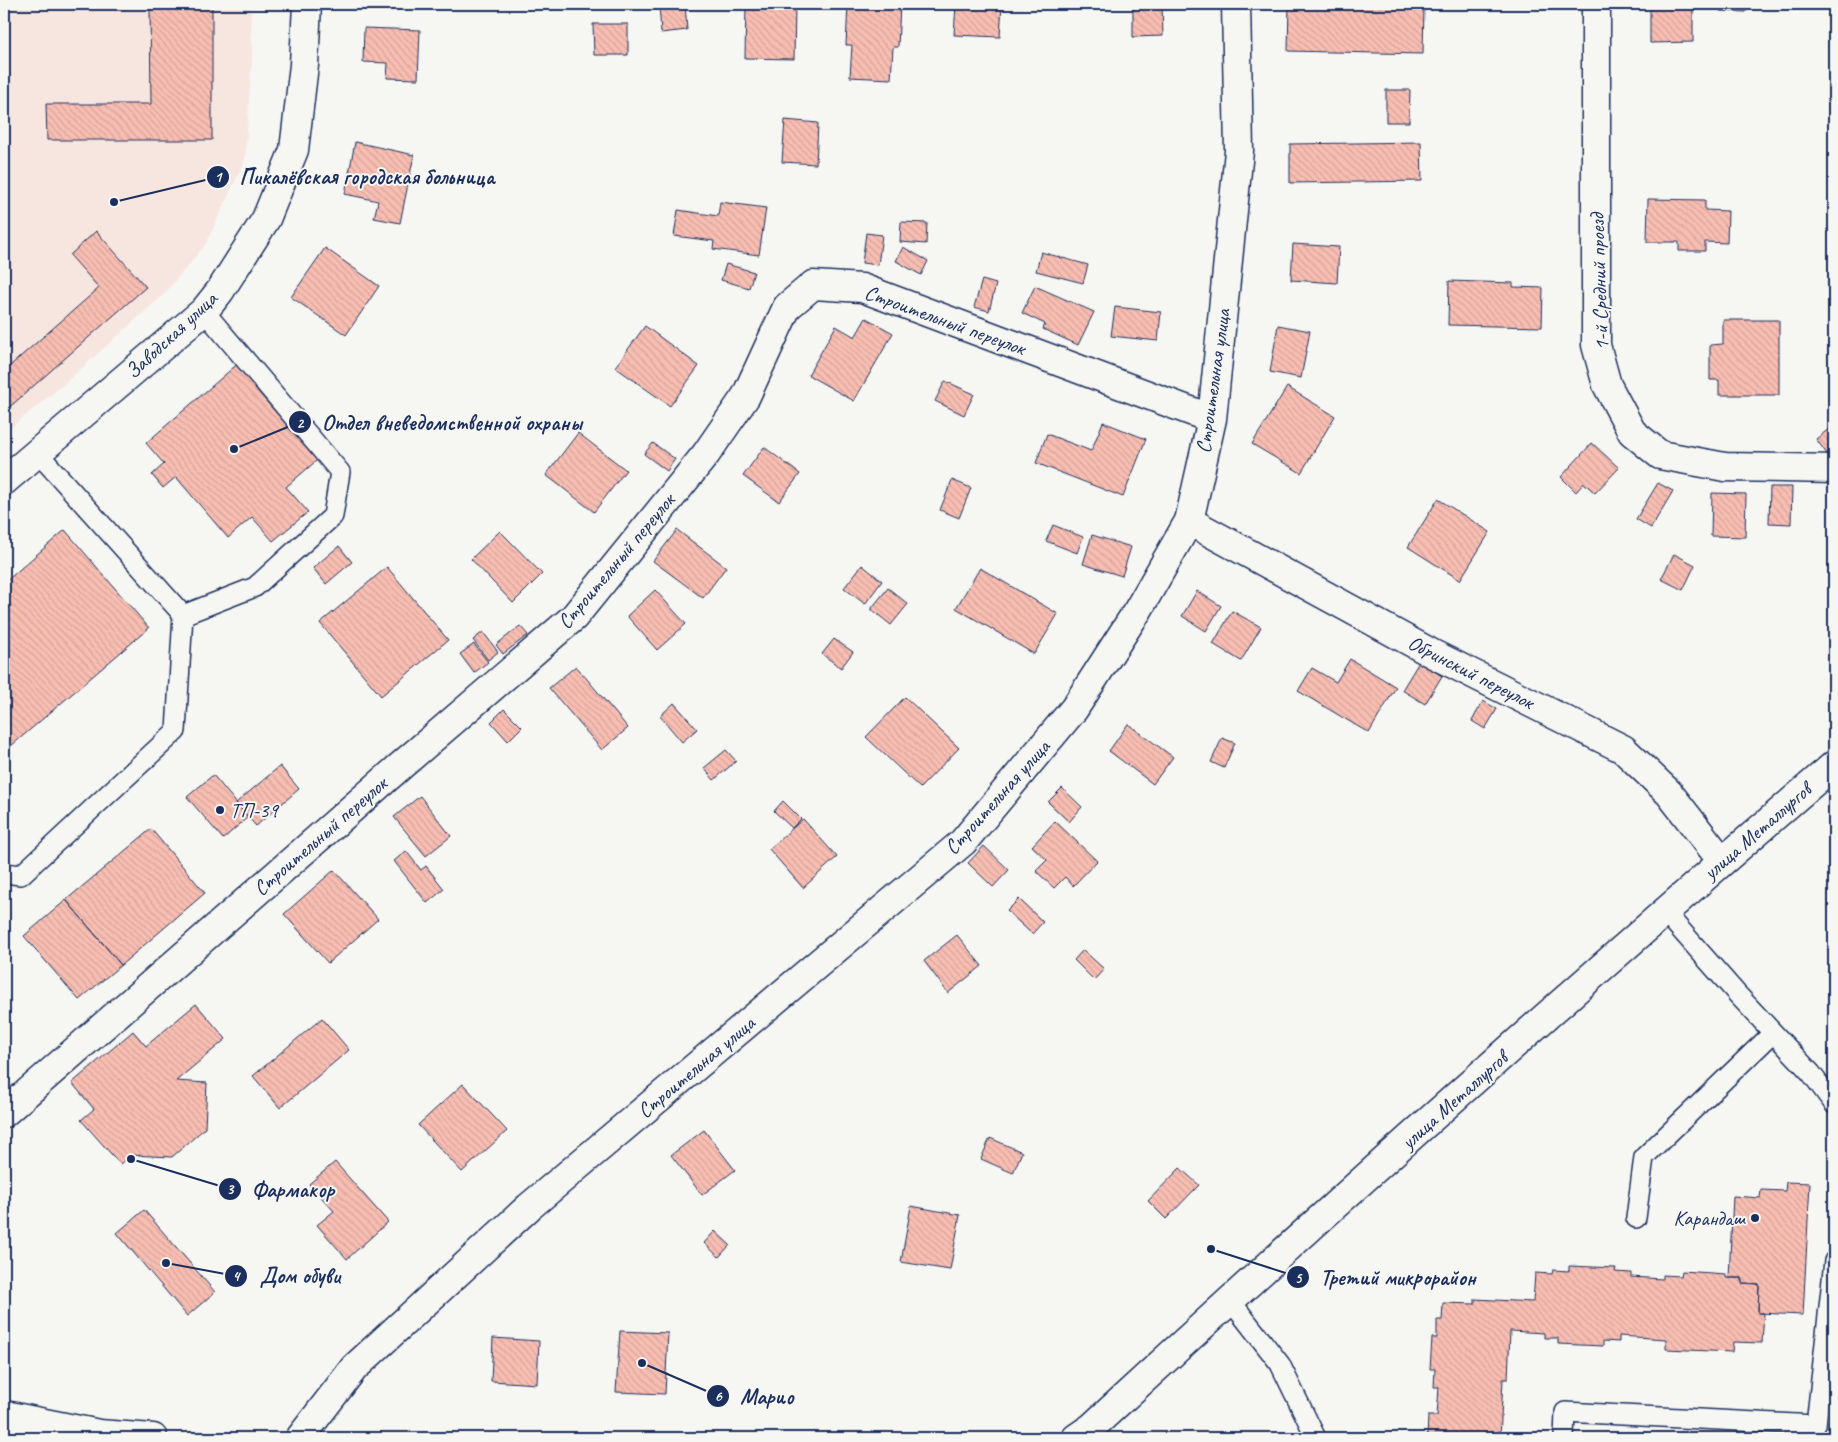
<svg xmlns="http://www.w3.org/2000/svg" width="1838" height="1442" viewBox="0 0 1838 1442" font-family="Caveat,sans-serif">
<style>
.built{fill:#f7e5df}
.building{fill:url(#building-back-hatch);stroke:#1b2f5e}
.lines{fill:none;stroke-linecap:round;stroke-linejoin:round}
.lane-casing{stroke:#1b2f5e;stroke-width:22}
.street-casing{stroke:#1b2f5e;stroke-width:31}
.secondary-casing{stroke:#1b2f5e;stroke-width:31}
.lane{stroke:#f6f6f2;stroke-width:19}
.street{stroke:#f6f6f2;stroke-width:28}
.secondary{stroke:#f6f6f2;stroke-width:28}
.poi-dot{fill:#1b2f5e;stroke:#f6f6f2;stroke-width:2}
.labels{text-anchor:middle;stroke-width:4;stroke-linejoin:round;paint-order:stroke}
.street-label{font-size:21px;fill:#1b2f5e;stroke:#f6f6f2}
.poi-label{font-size:21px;fill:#1b2f5e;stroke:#f6f6f2;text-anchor:start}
.leader{fill:none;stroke:#1b2f5e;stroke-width:2}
.callout-dot{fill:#1b2f5e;stroke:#f6f6f2;stroke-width:2}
.mark-label{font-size:15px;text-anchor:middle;font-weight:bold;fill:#fff}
.callout-label{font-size:22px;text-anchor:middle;font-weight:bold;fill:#1b2f5e;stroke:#f6f6f2;stroke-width:4;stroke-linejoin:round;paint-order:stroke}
</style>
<defs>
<pattern id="building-back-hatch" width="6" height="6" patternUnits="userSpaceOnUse" patternTransform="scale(1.25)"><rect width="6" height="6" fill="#f9beb2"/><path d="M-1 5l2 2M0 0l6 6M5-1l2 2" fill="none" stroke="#d5a49c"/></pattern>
</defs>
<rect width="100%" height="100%" fill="#f6f6f2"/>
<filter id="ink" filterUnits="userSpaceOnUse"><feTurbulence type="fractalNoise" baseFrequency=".02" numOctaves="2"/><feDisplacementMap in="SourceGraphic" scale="10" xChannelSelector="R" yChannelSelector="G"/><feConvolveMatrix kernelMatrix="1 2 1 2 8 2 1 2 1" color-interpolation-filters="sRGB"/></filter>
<g filter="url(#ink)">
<path class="built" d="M4,4H250L252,56L245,160L205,245L164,294L65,383L4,433Z"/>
<path class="building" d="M150,4H212V140H47L46,104H151Z
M659,4H685L687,30L661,33Z
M848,4H900L898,47H893L891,79L850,77L852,45H846Z
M956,4H1002L1000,37L954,35Z
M1133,4H1162L1163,36L1133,37Z
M1289,4H1424L1423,54L1288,51Z
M1650,4H1693V42L1650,43Z
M1720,4H1746V12L1720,11Z
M746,5L795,6L794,59L745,58Z
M593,24H628V55H594Z
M364,28L420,30L418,79L387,78L388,63L363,62Z
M1386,90H1410L1409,122H1386Z
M785,120L818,123L816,164L782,162Z
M355,142L414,155L400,223L374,218L378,201L345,194Z
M1421,142L1422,181L1290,183V144Z
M1648,199L1705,200V210L1728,211L1727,243L1705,242V251H1679V242H1647Z
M720,202L766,208L759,255L713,249L714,241L674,236L678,210L718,216Z
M901,222L927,223L926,244L900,242Z
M96,231L146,287L4,412V371L99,288L70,255Z
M866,233L882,235L878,265L862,263Z
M1293,244L1339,247L1337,283L1291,280Z
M903,247L928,261L921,275L896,261Z
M325,248L379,286L346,335L291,297Z
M1041,252L1088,265L1083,283L1036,271Z
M726,264L754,272L749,288L721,280Z
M982,280L996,284L989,311L974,307Z
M1449,281L1513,283V287L1543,288L1542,327L1448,325Z
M1035,286L1094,312L1078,345L1043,329L1045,324L1022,313Z
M1115,307L1161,312L1158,341L1111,336Z
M866,318L893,333L854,401L808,375L836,326L855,337Z
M1723,320H1779V395H1719V380H1710V345L1723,344Z
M1278,325L1310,331L1301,378L1270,372Z
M645,326L699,366L670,406L615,367Z
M241,361L323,455L286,487L308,512L273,541L252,517L228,538L176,477L163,488L152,475L164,464L146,443Z
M945,381L974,394L964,415L935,401Z
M1287,387L1335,416L1301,473L1252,444Z
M1103,422L1146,439L1123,497L1036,463L1047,434L1091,451Z
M1834,425V449L1827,454L1816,439Z
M578,433L626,470L594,512L546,475Z
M653,443L675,459L667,471L644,454Z
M1592,443L1619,468L1595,493L1584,483L1576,492L1561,477Z
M764,447L800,474L779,502L743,476Z
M952,480L971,488L959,518L940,510Z
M1658,483L1673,491L1651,528L1636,519Z
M1770,487H1792L1791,524L1769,523Z
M1712,493L1746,494L1745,537L1711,536Z
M1438,499L1490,532L1460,580L1408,547Z
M1053,525L1083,537L1077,553L1046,541Z
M65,530L149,628L4,752V583Z
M677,530L726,567L703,598L653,561Z
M500,531L542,574L513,603L471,559Z
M1092,535L1131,547L1122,576L1083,564Z
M339,546L352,562L326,584L313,568Z
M1674,554L1695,565L1683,590L1661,579Z
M862,565L882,581L865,604L844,588Z
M387,567L448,640L381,696L320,623Z
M980,568L1058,614L1034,654L956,608Z
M888,588L908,604L891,625L871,609Z
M655,590L686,624L657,650L627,616Z
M1197,591L1221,606L1206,631L1182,616Z
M1232,611L1261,627L1241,661L1213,644Z
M520,626L528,635L503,654L496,645Z
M483,632L498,652L488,660L473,640Z
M834,639L853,652L841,668L822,654Z
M474,644L488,662L474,673L460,654Z
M1350,659L1396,687L1369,733L1298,691L1312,668L1336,682Z
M1419,662L1442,676L1425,704L1402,690Z
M576,666L628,728L602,750L549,688Z
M905,697L959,748L920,788L866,737Z
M1483,701L1497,709L1485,729L1472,721Z
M674,703L697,729L682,742L660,716Z
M504,709L522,727L508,741L491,722Z
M1128,724L1173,757L1153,784L1109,751Z
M1222,738L1235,743L1224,768L1211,762Z
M726,750L736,761L714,780L704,768Z
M280,766L299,789L256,826L236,803Z
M213,775L248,817L223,839L187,797Z
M1062,788L1082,807L1069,822L1048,802Z
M420,796L451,836L426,856L394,817Z
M783,801L801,819L792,828L774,811Z
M803,819L837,857L803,888L769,849Z
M1055,821L1097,861L1073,886L1065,877L1054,888L1036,871L1047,860L1032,846Z
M151,829L205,893L121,965L66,900Z
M984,846L1009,870L993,887L968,863Z
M406,851L421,870L426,866L444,889L427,903L394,861Z
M334,870L378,919L328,963L284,914Z
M1019,899L1043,922L1032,934L1007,911Z
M66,900L121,965L79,1000L24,936Z
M957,935L982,966L948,993L924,961Z
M1083,950L1104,969L1094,980L1074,960Z
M196,1004L226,1039L176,1081L207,1083L205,1128L172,1157L131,1155L120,1164L81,1120L94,1109L72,1083L133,1031L146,1046Z
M322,1018L349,1050L280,1108L253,1076Z
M463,1084L507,1131L462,1172L418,1125Z
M704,1130L735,1170L702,1195L671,1155Z
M990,1138L1022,1152L1013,1173L981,1159Z
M335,1162L388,1222L347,1259L317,1225L334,1211L309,1184Z
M1180,1168L1199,1185L1166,1219L1148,1201Z
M1786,1182L1810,1183L1803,1315L1758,1313L1759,1284L1742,1283V1278H1729L1733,1196L1760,1198L1761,1190L1785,1191Z
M911,1206L960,1215L950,1270L901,1262Z
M144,1210L215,1292L187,1316L117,1233Z
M715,1231L730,1245L719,1257L704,1243Z
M1569,1266L1616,1268L1615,1272L1631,1273V1277L1663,1279V1275L1681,1276L1682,1271L1726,1274V1278H1742V1283L1759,1284L1758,1313H1764L1762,1343L1733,1342L1732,1352L1666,1349V1339L1619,1336V1342L1603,1341V1346L1558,1344V1338H1544V1333L1510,1331L1508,1379H1503L1500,1438H1427L1428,1416H1437L1439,1387H1434L1435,1369H1430L1432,1338H1437V1320H1442L1443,1303L1475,1304V1299L1533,1302L1535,1273L1552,1274L1553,1270L1569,1271Z
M620,1331L668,1333L665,1394L616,1392Z
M493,1338L539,1341L537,1384L491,1381Z"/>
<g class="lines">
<defs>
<path id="lane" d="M183,615L255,587L333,516L340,472L204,311
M4,873L21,875L176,731L183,615L37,452
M1665,912L1738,995L1811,1073L1834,1104
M1636,1218L1644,1157L1773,1033
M1230,1300L1280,1364L1316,1438
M1564,1438L1565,1412L1816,1425L1834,1261"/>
<path id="street" d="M1596,4V345L1607,385L1632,432L1660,455L1725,467L1834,469
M4,481L204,311L220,291L266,219L294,150L304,65L307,4
M1189,521L1433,654L1623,749L1669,793L1722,861
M4,1113L404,763L574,617L706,454L746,396L787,307L813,285L862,288L1212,419
M300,1438L354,1368L529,1207L963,842L1074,709L1138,610L1189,521L1212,419L1239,151L1236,4"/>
<path id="secondary" d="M10,1416L99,1434L153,1438
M1076,1438L1092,1427C1336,1202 1583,981 1834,765"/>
</defs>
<use href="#lane" class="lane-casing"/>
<use href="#street" class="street-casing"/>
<use href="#secondary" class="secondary-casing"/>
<use href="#lane" class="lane"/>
<use href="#street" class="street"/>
<use href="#secondary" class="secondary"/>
</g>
</g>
<g class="poi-dot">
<circle cx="220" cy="810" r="5"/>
<circle cx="1755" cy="1218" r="5"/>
</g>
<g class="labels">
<g class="street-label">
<text transform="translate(1599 282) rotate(-92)" y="7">1-й Средний проезд</text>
<text transform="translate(945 320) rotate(20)" y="7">Строительный переулок</text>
<text transform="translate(171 335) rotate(-43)" y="7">Заводская улица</text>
<text transform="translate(1213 381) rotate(-82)" y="7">Строительная улица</text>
<text transform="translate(616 561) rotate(-50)" y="7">Строительный переулок</text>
<text transform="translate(1471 672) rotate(27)" y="7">Обринский переулок</text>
<text transform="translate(997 797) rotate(-48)" y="7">Строительная улица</text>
<text transform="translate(1757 831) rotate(-41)" y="7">улица Металлургов</text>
<text transform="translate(320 836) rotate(-41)" y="7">Строительный переулок</text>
<text transform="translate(696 1067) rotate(-40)" y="7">Строительная улица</text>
<text transform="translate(1454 1100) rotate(-42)" y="7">улица Металлургов</text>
</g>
<g class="poi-label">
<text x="230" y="817">ТП-39</text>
<text x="1745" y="1225" text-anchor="end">Карандаш</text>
</g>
</g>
<path class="leader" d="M114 202L218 177M234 449L300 422M131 1159L230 1189M166 1263L236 1276M1211 1249L1298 1277M642 1363L718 1396"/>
<g class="callout-dot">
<circle cx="114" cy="202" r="5"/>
<circle cx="234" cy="449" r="5"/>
<circle cx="131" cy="1159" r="5"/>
<circle cx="166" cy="1263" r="5"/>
<circle cx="1211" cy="1249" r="5"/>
<circle cx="642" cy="1363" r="5"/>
<circle cx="218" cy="177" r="12"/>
<circle cx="300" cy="422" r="12"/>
<circle cx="230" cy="1189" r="12"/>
<circle cx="236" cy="1276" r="12"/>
<circle cx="1298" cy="1277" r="12"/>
<circle cx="718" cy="1396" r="12"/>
</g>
<g class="mark-label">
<text x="218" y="182">1</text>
<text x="300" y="428">2</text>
<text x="230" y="1194">3</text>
<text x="236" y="1281">4</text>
<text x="1298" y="1283">5</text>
<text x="718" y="1401">6</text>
</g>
<g class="callout-label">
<text x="367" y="184">Пикалёвская городская больница</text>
<text x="452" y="430">Отдел вневедомственной охраны</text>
<text x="293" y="1197">Фармакор</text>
<text x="300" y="1283">Дом обуви</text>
<text x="1398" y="1285">Третий микрорайон</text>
<text x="767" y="1404">Марио</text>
</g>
<rect width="1838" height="1442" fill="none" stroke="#f6f6f2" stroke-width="20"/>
<rect x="10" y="10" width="1818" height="1422" fill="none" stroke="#1b2f5e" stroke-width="2" filter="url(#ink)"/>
</svg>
